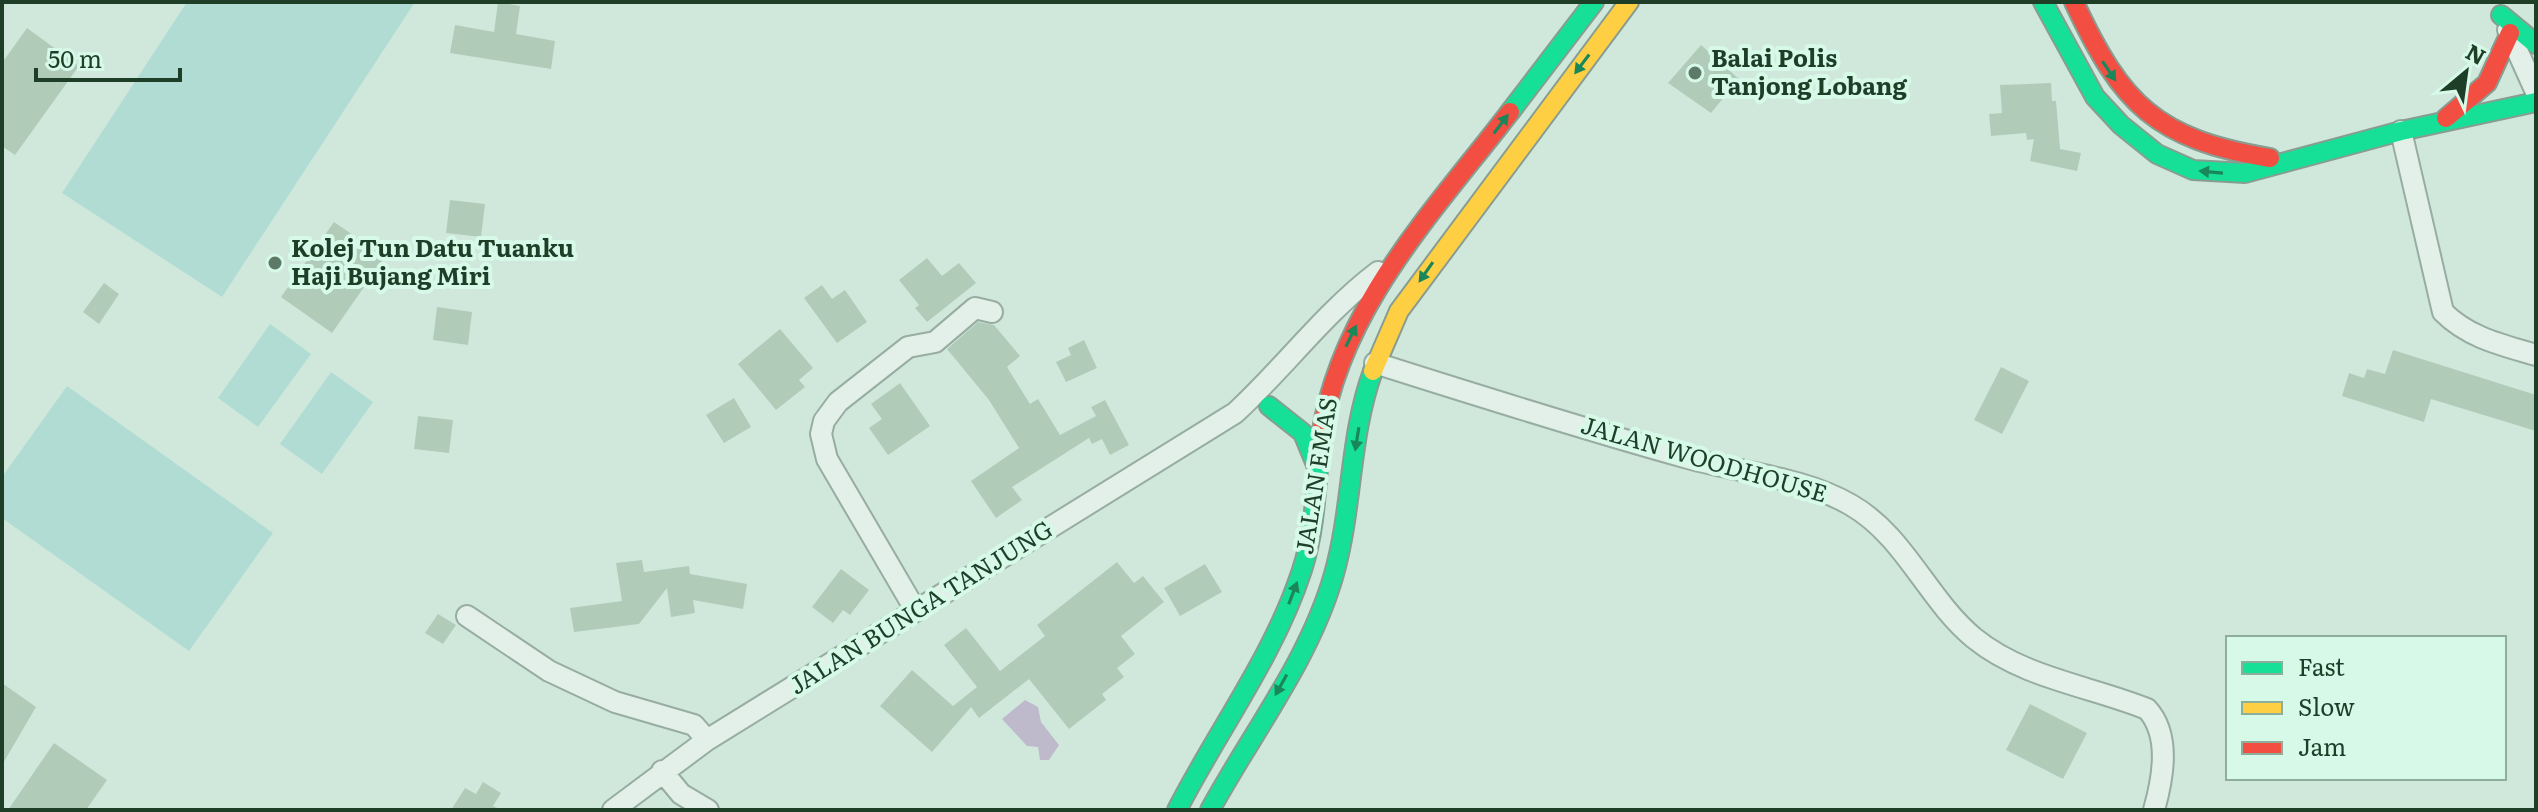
<svg xmlns="http://www.w3.org/2000/svg" width="2538" height="812" viewBox="0 0 2538 812" font-family="Literata,serif">
<style>
.green{fill:#b1dcd4}
.water{fill:#bebacc}
.building{fill:#b0ccb9}
.lines{fill:none;stroke-linecap:round;stroke-linejoin:round}
.street-casing{stroke:#98ada1;stroke-width:24}
.fast-casing{stroke:#889d91;stroke-width:22}
.slow-casing{stroke:#889d91;stroke-width:22}
.jam-casing{stroke:#889d91;stroke-width:22}
.street{stroke:#e2f0e9;stroke-width:20}
.fast{stroke:#16e098;stroke-width:18}
.slow{stroke:#ffcf43;stroke-width:18}
.jam{stroke:#f24e42;stroke-width:18}
.oneway{fill:#1a875a}
.poi-dot{fill:#5c7a67;stroke:#d6f9e8;stroke-width:3}
.labels{text-anchor:middle;stroke-width:8;stroke-linejoin:round;paint-order:stroke}
.poi-label{font-size:24px;font-weight:bold;fill:#1e3e28;stroke:#d6f9e8;text-anchor:start}
.street-label{font-size:24px;fill:#1e3e28;stroke:#d6f9e8}
</style>
<rect width="100%" height="100%" fill="#d0e8dc"/>
<path class="green" d="M187,2H415L222,297L62,193Z
M270,324L311,354L258,427L218,398Z
M331,372L373,402L322,474L280,444Z
M67,386L273,533L189,651L2,518V477Z"/>
<path class="water" d="M1025,700L1038,707L1041,722L1059,745L1049,760H1040L1038,747L1027,746L1002,719Z"/>
<path class="building" d="M498,2L520,6L516,34L555,41L551,69L450,53L455,25L494,32Z
M27,28L79,66L15,155L2,146V63Z
M1701,45L1739,79L1711,113L1668,83Z
M2051,83L2052,101H2056L2060,149L2081,153L2077,171L2030,161L2034,139L2027,140L2026,133L1991,136L1989,114L2002,113L2000,85Z
M450,200L485,204L481,237L446,233Z
M334,222L385,257L332,333L281,297Z
M927,258L942,276L959,263L976,283L927,322L915,308L919,305L899,280Z
M104,283L119,294L99,324L83,312Z
M822,285L832,299L845,290L867,322L837,343L804,298Z
M437,307L472,312L468,345L433,340Z
M978,322L994,325L1020,356L1007,367L1030,404L1038,399L1060,435L1096,416L1091,407L1105,400L1129,445L1110,455L1102,439L1092,444L1089,438L1012,487L1022,500L996,518L971,481L1019,448L989,400L947,349Z
M780,329L813,368L799,380L805,387L776,410L738,364Z
M1084,340L1097,368L1066,382L1056,362L1071,355L1068,348Z
M2393,350L2536,395V431L2431,399L2424,422L2342,396L2349,373L2364,378L2367,369L2385,374Z
M2001,367L2029,381L2002,434L1974,420Z
M900,383L930,426L888,455L869,428L882,419L871,404Z
M734,398L751,427L724,443L706,415Z
M418,416L453,420L449,453L414,449Z
M642,560L644,572L689,566L690,574L747,584L743,609L693,600L695,613L671,617L667,588L639,624L574,632L570,608L622,601L616,563Z
M1117,562L1134,583L1143,576L1164,602L1121,636L1135,654L1117,668L1124,677L1102,694L1106,700L1069,729L1029,679L979,718L971,707L932,752L880,706L912,670L953,706L977,687L944,645L966,628L1000,671L1045,636L1037,625Z
M1205,564L1222,592L1180,616L1164,588Z
M841,569L869,590L850,615L843,610L833,623L812,607Z
M438,614L456,625L443,644L425,633Z
M2,683L36,707L2,765Z
M2030,704L2087,733L2063,779L2006,750Z
M54,743L107,780L86,810H8Z
M483,782L501,793L493,806L501,810H451L465,788L476,794Z"/>
<g class="lines">
<defs>
<path id="street" d="M2508,30L2536,92
M2401,131L2443,312C2469,338 2502,345 2536,355
M1375,363C1479,396 1583,429 1688,458C1741,473 1803,477 1851,505C1905,536 1927,599 1974,638C2023,678 2090,686 2147,709C2171,735 2163,778 2154,810
M916,611L827,459L821,434L824,421L838,402L908,347L935,342L975,308L992,312
M467,616L549,671L615,702L694,725L707,740
M662,771L681,794L708,810
M613,810L707,740L1235,413C1284,368 1324,313 1378,272"/>
<path id="fast" d="M2043,2L2095,97L2121,125L2157,154L2193,170L2245,173L2401,131L2536,102
M2501,15L2536,44
M1510,112L1594,2
M1269,406L1303,433L1317,467
M1177,810C1218,730 1274,656 1302,570C1316,527 1316,481 1321,436
M1210,810C1252,733 1310,659 1334,574C1353,507 1349,436 1373,371"/>
<path id="slow" d="M1373,371L1399,311L1629,2"/>
<path id="jam" d="M2074,2C2122,105 2156,139 2270,158
M2446,118L2487,83L2510,33
M1321,436C1340,308 1434,211 1510,112"/>
</defs>
<use href="#street" class="street-casing"/>
<use href="#fast" class="fast-casing"/>
<use href="#slow" class="slow-casing"/>
<use href="#jam" class="jam-casing"/>
<use href="#street" class="street"/>
<use href="#fast" class="fast"/>
<use href="#slow" class="slow"/>
<use href="#jam" class="jam"/>
</g>
<defs><path id="oneway-solid" d="M-6-.8H1V-3.2L6.5 0L1 3.2V.8H-6Z" transform="scale(2)"/></defs>
<g class="oneway">
<use href="#oneway-solid" transform="translate(1582 64) rotate(127)"/>
<use href="#oneway-solid" transform="translate(2109 71) rotate(56)"/>
<use href="#oneway-solid" transform="translate(1501 124) rotate(-53)"/>
<use href="#oneway-solid" transform="translate(2211 172) rotate(-175)"/>
<use href="#oneway-solid" transform="translate(1426 272) rotate(125)"/>
<use href="#oneway-solid" transform="translate(1351 336) rotate(-64)"/>
<use href="#oneway-solid" transform="translate(1357 439) rotate(99)"/>
<use href="#oneway-solid" transform="translate(1293 593) rotate(-69)"/>
<use href="#oneway-solid" transform="translate(1281 685) rotate(119)"/>
</g>
<g class="poi-dot">
<circle cx="1695" cy="73" r="8"/>
<circle cx="275" cy="263" r="8"/>
</g>
<g class="labels">
<g class="poi-label">
<text x="1711" y="67">Balai Polis<tspan x="1711" dy="28">Tanjong Lobang</tspan></text>
<text x="291" y="257">Kolej Tun Datu Tuanku<tspan x="291" dy="28">Haji Bujang Miri</tspan></text>
</g>
<g class="street-label">
<text transform="translate(1704 460) rotate(16)" y="8">JALAN WOODHOUSE</text>
<text transform="translate(1317 476) rotate(-81)" y="8">JALAN EMAS</text>
<text transform="translate(921 608) rotate(-32)" y="8">JALAN BUNGA TANJUNG</text>
</g>
</g>
<rect width="2538" height="812" fill="none" stroke="#1e3e28" stroke-width="8"/>
<rect x="2226" y="636" width="280" height="144" fill="#d6f9e8" stroke="#8cae9b" stroke-width="2"/>
<rect x="2242" y="662" width="40" height="12" fill="#16e098" stroke="#8cae9b" stroke-width="2"/>
<text x="2298" y="676" font-size="24" fill="#1e3e28">Fast</text>
<rect x="2242" y="702" width="40" height="12" fill="#ffcf43" stroke="#8cae9b" stroke-width="2"/>
<text x="2298" y="716" font-size="24" fill="#1e3e28">Slow</text>
<rect x="2242" y="742" width="40" height="12" fill="#f24e42" stroke="#8cae9b" stroke-width="2"/>
<text x="2298" y="756" font-size="24" fill="#1e3e28">Jam</text>
<g transform="translate(2466 72) rotate(29)" stroke="#d6f9e8" stroke-width="6" paint-order="stroke">
<path d="M0-6L14 30L0 20L-14 30Z" fill="#1e3e28"/>
<text y="-12" font-size="22" font-weight="bold" text-anchor="middle" fill="#1e3e28">N</text>
</g>
<path d="M36 68v12h144v-12" fill="none" stroke="#1e3e28" stroke-width="4"/>
<text x="48" y="68" font-size="24" fill="#1e3e28" stroke="#d6f9e8" stroke-width="6" paint-order="stroke">50 m</text>
</svg>
